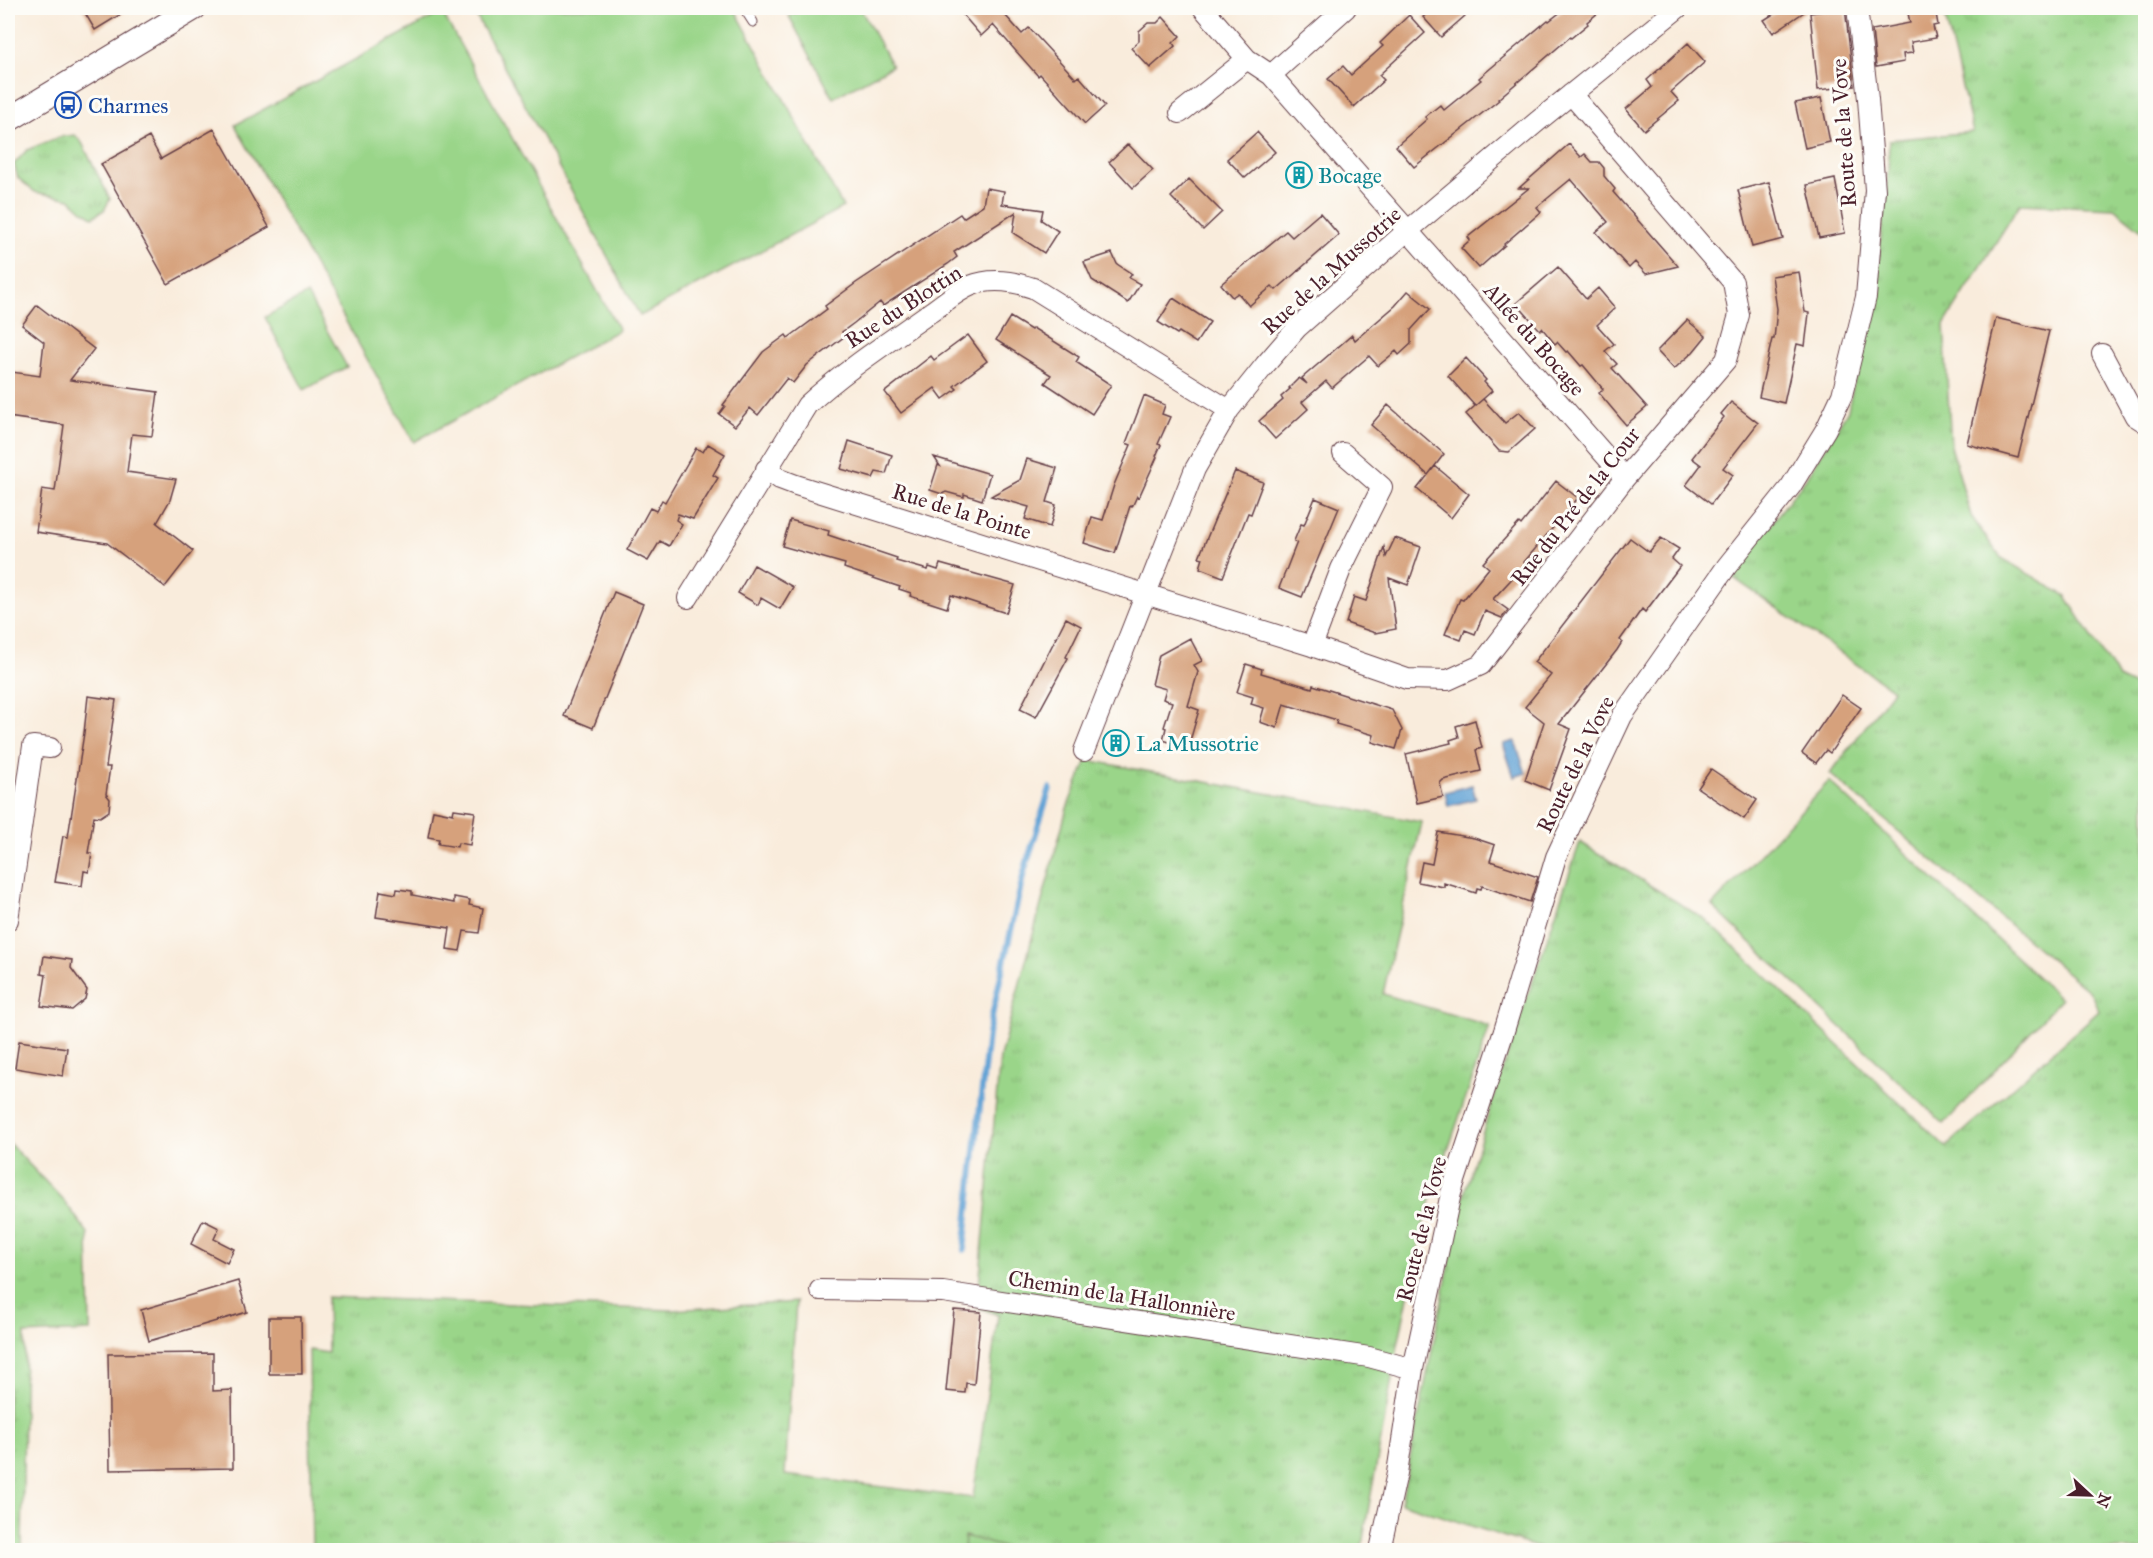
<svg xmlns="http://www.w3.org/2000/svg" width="2153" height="1558" viewBox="0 0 2153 1558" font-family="'IM FELL Great Primer',serif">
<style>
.grass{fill:url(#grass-tufts);stroke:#727a5a;stroke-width:1.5}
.garden{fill:#9ad589;stroke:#727a5a;stroke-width:1.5}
.water{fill:#62a3d5;stroke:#566180;stroke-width:1.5}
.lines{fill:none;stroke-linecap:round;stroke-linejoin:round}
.stream{stroke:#62a3d5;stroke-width:6}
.building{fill:#d6a17c}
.service-casing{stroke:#643e46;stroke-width:11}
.minor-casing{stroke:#643e46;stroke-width:22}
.tertiary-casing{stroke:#643e46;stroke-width:26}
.service{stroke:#fff;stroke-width:9}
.minor{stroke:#fff;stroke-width:20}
.tertiary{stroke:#fff;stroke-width:24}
.labels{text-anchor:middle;stroke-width:6;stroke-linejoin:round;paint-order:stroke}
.transit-label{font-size:22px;fill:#164399;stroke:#fdfcf7;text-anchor:start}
.street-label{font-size:22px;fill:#4a1f2b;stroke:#fdfcf7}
.culture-label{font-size:22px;fill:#0d838f;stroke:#fdfcf7;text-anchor:start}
</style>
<defs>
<pattern id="grass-tufts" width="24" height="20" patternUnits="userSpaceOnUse" patternTransform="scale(1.5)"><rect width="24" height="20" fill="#9ad589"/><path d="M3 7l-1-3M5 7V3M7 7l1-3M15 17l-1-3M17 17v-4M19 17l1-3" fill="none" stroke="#86b676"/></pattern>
</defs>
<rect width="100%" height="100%" fill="#fdfcf7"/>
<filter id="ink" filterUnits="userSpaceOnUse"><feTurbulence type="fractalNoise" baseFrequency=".0167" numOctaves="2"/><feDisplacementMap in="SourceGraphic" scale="12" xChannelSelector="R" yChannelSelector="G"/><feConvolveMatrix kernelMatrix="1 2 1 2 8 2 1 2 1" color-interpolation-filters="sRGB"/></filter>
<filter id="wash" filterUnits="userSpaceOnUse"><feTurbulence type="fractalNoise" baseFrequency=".008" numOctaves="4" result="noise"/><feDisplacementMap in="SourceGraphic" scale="24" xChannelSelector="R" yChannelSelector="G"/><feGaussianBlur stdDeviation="1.35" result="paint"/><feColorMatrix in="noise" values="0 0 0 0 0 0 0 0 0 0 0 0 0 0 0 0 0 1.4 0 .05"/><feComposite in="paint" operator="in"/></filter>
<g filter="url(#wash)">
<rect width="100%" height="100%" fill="#f9ecdc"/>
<path class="grass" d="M1943,8H2145V233L2114,208L2020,204L1944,325L1951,446L1971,516L2000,557L2066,596L2118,678L2145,691V1550H1545L1401,1503L1462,1201L1496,1089L1580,842L1706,920L1946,1147L2099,1011L2090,992L1830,774L1893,690L1731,576L1810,473L1848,410L1876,282L1888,172L1889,140L1973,132Z
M75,135L82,143L110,199L104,210L93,217L83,211L70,199L35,192L18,178L14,164L27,150L59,137Z
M1087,760L1422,822L1383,994L1490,1026L1424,1221L1398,1345L1361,1550H312L309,1350L328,1353L327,1297L672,1310L796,1302L785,1475L973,1498L998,1315L977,1307L1000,1057L1067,808Z
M8,1142L64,1201L88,1233L90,1331L25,1334L22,1550H8Z"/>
<path class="garden" d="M472,8H734L843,207L640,316Z
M805,8H860L892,66L833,98L789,16Z
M442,12L619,330L414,442L235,125Z
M307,294L347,367L304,390L265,317Z
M1829,781L2061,999L1944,1124L1712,906Z
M965,1536L1013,1550H964Z"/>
<path class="water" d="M1515,741L1526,773L1514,777L1503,744Z
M1472,785L1476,799L1448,806L1445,792Z"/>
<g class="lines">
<path class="stream" d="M964,1250L988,1034L1024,872L1050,788"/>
</g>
<g id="blocks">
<path class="building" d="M82,8H131L95,30Z
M957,8H1013L1005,15L1022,34L1029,28L1076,79L1079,76L1105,106L1085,124L1040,74L1038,76L993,25L981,36Z
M1433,8H1474L1441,37L1423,17Z
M1566,8H1604L1587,22L1588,24L1571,38L1570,37L1498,99L1499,100L1414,167L1396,146L1427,119L1425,117L1440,105L1444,110L1481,80L1479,78L1548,20L1549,21Z
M1783,8H1810L1773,33L1764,20Z
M1845,8L1854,86L1818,90L1810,13Z
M1907,8H1935L1938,25L1933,26L1936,38L1911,42L1913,53L1903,54L1904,62L1876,67L1872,30L1910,23Z
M1409,15L1425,33L1379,75L1384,80L1354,107L1328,79L1343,66L1351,75L1383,46L1380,43Z
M1163,17L1180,36L1173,43L1175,46L1150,68L1131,48L1139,41V31L1148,23H1157Z
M1688,43L1705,62L1671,92L1679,101L1644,130L1626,109L1652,87L1647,80Z
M1821,98L1830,142L1805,148L1795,103Z
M214,129L269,227L168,284L101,164L149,137L161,159Z
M1257,132L1275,152L1245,178L1227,159Z
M1128,144L1153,170L1133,188L1109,162Z
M1569,144L1581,157L1585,154L1592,162H1599L1604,168V176L1615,189L1613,192L1678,266L1646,274L1635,262L1629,268L1596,232L1608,222L1571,179L1537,207L1541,212L1504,244L1505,245L1479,268L1461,248L1470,240L1468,237L1529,188H1519Z
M1189,179L1222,212L1203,230L1171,197Z
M1835,179L1845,233L1819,238L1807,185Z
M1769,182L1783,239L1752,247L1738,190Z
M986,188L1004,191L1002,204L1043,210L1041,220L1058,231L1044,253L1013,233L1016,212L954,252L957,257L948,264L883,306L880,302L854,323L842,332L845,336L807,365L793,383L787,378L758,415L750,408L735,426L719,414L725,406L723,405L763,352L786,335L788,338L827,309L825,306L856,283L960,214L963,218L983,205Z
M1320,213L1339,235L1276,290L1272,286L1249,306L1238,293L1232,297L1221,284L1286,231L1292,237Z
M1112,253L1117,264L1132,274L1129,278L1140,284L1128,303L1092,280L1084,262Z
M1558,267L1586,299L1598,288L1615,308L1597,325L1614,344L1605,351L1617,364L1612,368L1647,407L1626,425L1599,393L1603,389L1583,365L1581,366L1568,351L1566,352L1557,342L1555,344L1542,328L1540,330L1516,303Z
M1799,272L1805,312L1809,313L1805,346L1797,344L1784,403L1759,397L1772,339H1774L1777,309L1772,276Z
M1408,291L1430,309L1411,330V344L1399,355L1396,351L1378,366L1369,356L1332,388L1326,381L1302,402L1308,409L1275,439L1259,421L1283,400L1281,397L1290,389L1289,388L1299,378L1307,384L1302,378L1352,335L1355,340L1395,306Z
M1173,298L1210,322L1196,343L1179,332L1177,334L1158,322Z
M37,305L94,349L70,380L158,392L152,436L132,434L127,472L176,479L170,500L157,523L193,551L165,587L107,543L36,532L42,489L55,491L64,425L8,417V400L12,372L40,376L44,342L22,325Z
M1010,317L1031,330L1033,328L1079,357L1076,362L1111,385L1092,414L1045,383L1051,375L996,340Z
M1996,318L2049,331L2018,458L1967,444Z
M1687,320L1706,336L1693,352L1674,369L1657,351Z
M968,335L987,361L954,386L957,389L943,399L935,388L901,413L885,392L931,356L934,360Z
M1466,358L1486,380L1484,382L1492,391L1475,406L1448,376Z
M1144,396L1165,405L1162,414L1170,417L1158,444L1161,445L1156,456L1157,457L1139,497L1137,496L1132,507L1130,506L1115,553L1084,543L1092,517L1103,520L1114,485L1131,445L1126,443Z
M1483,399L1505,423L1519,412L1535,429L1509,452L1499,451L1466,414Z
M1731,402L1758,423L1723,468L1733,475L1711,504L1686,485L1701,465L1692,458L1724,417L1721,414Z
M1388,405L1444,454L1428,475L1371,425Z
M849,441L892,455L886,474L876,472L873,478L841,469Z
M708,444L725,454L713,475L718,478L693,519L678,514L676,520L682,524L669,546L660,541L648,561L627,550L650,508L656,511L662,500L665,502L696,448L703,452Z
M934,457L990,474L982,500L964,494V497L946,492L942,494L930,490L938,465L940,466Z
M1027,459L1057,468L1047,502L1056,505L1050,527L1025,519L1029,507L991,496L1020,480Z
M1435,466L1469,494L1451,518L1417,489Z
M1235,471L1263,482L1251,514L1248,513L1223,577L1200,568L1203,558L1199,557Z
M1556,481L1578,498L1524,562L1525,564L1520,570L1493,599L1508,610L1502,618L1485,611L1475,634L1465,630L1461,640L1445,634L1460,599L1463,600L1489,568L1483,563L1519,523L1521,525Z
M1315,498L1339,508L1302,597L1279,588L1297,542L1294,541L1301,524L1304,525Z
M790,520L829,531L828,535L897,558L896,561L928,570L929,567L938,570L940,564L1015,585L1006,613L951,595L947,608L910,596L911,593L899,589L900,587L844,568L845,564L782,546Z
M1395,538L1421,547L1408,585L1389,578L1396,629L1375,633L1346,623L1354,597L1366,601L1384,547L1386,557Z
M1630,538L1649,552L1661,538L1679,549L1672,559L1680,566L1645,612L1642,609L1620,640L1622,642L1617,650L1559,724L1571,729L1549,790L1525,780L1544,722L1525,707L1551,675L1534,662Z
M754,565L793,587L780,609L761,598L758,605L738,593Z
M614,592L643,604L593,728L564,716Z
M1066,618L1081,626L1066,657L1068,658L1036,717L1020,709Z
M1190,638L1202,661L1194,665L1198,672L1188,706L1199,710L1188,748L1163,740L1166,728L1164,727L1172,702L1163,699L1166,689L1152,685L1159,655Z
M1246,664L1262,669L1261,673L1312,688L1313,685L1392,710L1402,730L1396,749L1372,742L1374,735L1336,724L1337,720L1284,704L1277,728L1260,722L1264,708L1251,704L1253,697L1237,692Z
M1842,695L1861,708L1830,753L1826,750L1816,763L1802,753Z
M88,696L116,700L106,767H110L106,794L110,799L109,811L100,817L94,816L88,853H92L89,872L84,871L82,886L55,882L63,836L68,837L84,733Z
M1475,720L1482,748L1476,750L1481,771L1443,780L1440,783L1443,797L1417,803L1406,754L1451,743L1450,740L1459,737L1456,726Z
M1711,769L1757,800L1744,819L1698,788Z
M454,809L475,812L470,845L458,843L457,847L438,844L439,839L428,837L433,810L453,814Z
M1438,832L1474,838L1495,845L1490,861L1538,877L1530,902L1482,886L1481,889L1477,888L1476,893L1444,883V887L1418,882L1422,862L1432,864Z
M397,889L412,891V895L454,903V897L470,900L469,905L483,908L479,933L464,931L460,951L447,949L450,928L376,917L380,891L396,894Z
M44,956L72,960L71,968L87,990L85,999L72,1010L41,1006L46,975L41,974Z
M19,1041L67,1048L63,1076L15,1068Z
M203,1220L219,1228L214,1239L234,1249L227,1263L191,1244Z
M238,1281L247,1312L149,1341L141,1310Z
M954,1310L981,1312L974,1384L966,1383L965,1393L946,1391Z
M269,1317H301L302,1374H269Z
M213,1353V1391L232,1390L233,1468L110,1470L108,1354Z"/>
</g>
</g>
<g filter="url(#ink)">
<use href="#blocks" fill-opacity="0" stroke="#643e46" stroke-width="1.5"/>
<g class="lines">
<defs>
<path id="service" d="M744,8L753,22"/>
<path id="minor" d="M1203,8L1247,59L1271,75L1625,478
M1271,75L1346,8
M1180,113L1247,59
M2102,354L2135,416L2146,423
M766,469L780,479L796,485L1312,646L1407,679L1448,680L1481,665L1625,478L1726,360L1739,315L1733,282L1571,94
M688,598L807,405C844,371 887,343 928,314C941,306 955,292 970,286C990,278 1013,281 1033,288L1229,410
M1312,646L1341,569L1382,487L1343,453
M1084,751L1195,469L1229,410L1265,365L1297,328L1398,239L1538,121L1678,8
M8,920L33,746L50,748
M820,1290L943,1292L1369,1357L1413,1369
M1380,1550L1397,1473L1413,1369L1451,1193L1504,1031L1556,857L1622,716L1727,566L1791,486L1826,429L1842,395L1866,297L1875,190L1868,99L1857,8"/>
<path id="tertiary" d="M8,120L194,8"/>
</defs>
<use href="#service" class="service-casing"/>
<use href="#minor" class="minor-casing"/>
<use href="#tertiary" class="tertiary-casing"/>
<use href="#service" class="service"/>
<use href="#minor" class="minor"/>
<use href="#tertiary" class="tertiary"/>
</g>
</g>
<defs>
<symbol id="bus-ring" viewBox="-11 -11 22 22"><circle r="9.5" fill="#fdfcf7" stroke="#1a4fb4" stroke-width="1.5"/><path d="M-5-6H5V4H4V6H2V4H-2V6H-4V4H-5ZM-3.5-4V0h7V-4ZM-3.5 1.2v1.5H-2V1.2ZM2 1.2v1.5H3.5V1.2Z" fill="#1a4fb4"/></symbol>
<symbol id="building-ring" viewBox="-11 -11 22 22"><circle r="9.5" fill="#fdfcf7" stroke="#0f9aa8" stroke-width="1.5"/><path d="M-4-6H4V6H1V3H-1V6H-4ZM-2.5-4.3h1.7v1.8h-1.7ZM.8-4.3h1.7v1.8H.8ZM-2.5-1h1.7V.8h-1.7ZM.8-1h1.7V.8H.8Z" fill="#0f9aa8"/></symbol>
</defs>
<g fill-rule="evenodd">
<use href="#bus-ring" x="53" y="90" width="30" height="30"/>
<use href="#building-ring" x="1284" y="160" width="30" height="30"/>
<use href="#building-ring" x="1101" y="728" width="30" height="30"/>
</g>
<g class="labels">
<g class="transit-label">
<text x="88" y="113">Charmes</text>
</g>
<g class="street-label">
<text transform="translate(1843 133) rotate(-94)" y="8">Route de la Vove</text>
<text transform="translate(1331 270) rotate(-42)" y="8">Rue de la Mussotrie</text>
<text transform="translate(903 306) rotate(-33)" y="8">Rue du Blottin</text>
<text transform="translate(1535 339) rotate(49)" y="8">Allée du Bocage</text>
<text transform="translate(1575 506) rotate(-52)" y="8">Rue du Pré de la Cour</text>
<text transform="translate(962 511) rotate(17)" y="8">Rue de la Pointe</text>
<text transform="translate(1575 764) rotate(-64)" y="8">Route de la Vove</text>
<text transform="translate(1421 1229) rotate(-76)" y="8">Route de la Vove</text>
<text transform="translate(1122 1295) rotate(9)" y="8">Chemin de la Hallonnière</text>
</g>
<g class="culture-label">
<text x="1318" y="183">Bocage</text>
<text x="1136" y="751">La Mussotrie</text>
</g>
</g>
<rect width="2153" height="1558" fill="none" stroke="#fdfcf7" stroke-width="30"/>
<g transform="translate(2090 1495) rotate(112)" stroke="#fdfcf7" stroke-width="4.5" paint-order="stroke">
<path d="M0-4.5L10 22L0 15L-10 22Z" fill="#4a1f2b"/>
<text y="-9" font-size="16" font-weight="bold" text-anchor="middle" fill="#4a1f2b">N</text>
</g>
</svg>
